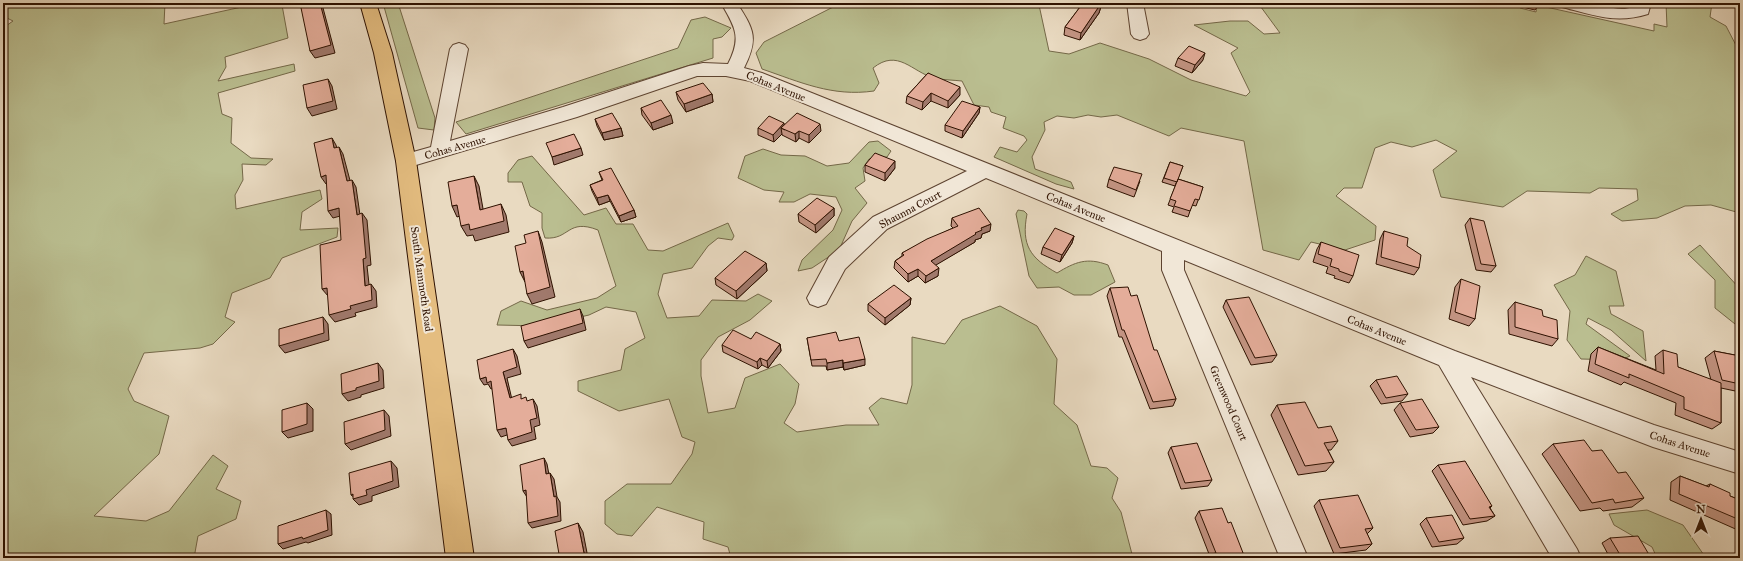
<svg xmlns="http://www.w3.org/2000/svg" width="1743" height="561" viewBox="0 0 1743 561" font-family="'IM FELL Great Primer',serif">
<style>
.green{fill:#babe90;stroke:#746848}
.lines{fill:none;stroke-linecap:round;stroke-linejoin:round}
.minor-casing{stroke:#5d4330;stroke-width:2}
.major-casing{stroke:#2e1100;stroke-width:2}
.minor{fill:#f1e7d7;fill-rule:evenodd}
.major{fill:#e4bd80;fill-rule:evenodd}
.wall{fill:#c49584;stroke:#2e1100}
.shaded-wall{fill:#a0796c;stroke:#2e1100}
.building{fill:#e4ad9a;stroke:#2e1100}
.labels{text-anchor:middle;stroke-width:4;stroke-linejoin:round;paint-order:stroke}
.street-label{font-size:11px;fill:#2e1100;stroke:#f1e7d7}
</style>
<rect width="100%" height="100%" fill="#e9dac1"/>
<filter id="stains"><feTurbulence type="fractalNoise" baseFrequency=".005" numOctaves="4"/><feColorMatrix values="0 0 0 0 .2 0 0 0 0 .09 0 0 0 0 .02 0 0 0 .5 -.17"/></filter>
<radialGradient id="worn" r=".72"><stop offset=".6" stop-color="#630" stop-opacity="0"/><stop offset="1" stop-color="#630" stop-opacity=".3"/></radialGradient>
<path class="green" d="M8,3H41L42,6L55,3H165L164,24L260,3H288L282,5L288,38L225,57L226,67L218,81L294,64L295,71L218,93L222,114L232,118L231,143L251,158L273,159L266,165L242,164L243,180L235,195L236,209L320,190L322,199L302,212L300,230L338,228L337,237L282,258L270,278L232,293L225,317L235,322L213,344L200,348L144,353L128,389L134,401L169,416L159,454L94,516L146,521L169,511L213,455L228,466L216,489L241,501L236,519L198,536L194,558H3V28L13,21L3,16V7Z
M383,3H398L435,118L434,130L418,128Z
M841,3H1041L1039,5L1049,51L1069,54L1100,43L1149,59L1191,80L1246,96L1250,92L1231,53L1238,48L1194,25L1230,21H1248L1264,34L1280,33L1258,3H1520V8L1536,12L1537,5L1654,31V24L1667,27L1666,3H1712L1710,17L1726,26L1740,53V213L1711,205L1685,206L1657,218L1622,221L1611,214L1638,200L1637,189L1599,188L1590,193L1527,191L1503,207L1441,197L1433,170L1457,151L1436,140L1412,147L1391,142L1375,148L1362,188H1344L1336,196L1376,226L1375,240L1345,250L1311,242L1299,260L1263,250L1244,141L1181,128L1169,136L1117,115L1101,117L1088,115L1074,118L1057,116L1044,122L1045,130L1032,157L1035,169L1071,182L1074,189L1056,184L994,157L1000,147L1017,152L1027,140L1024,136L1003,128L1006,117L991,112L989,107L974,105L962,81C953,80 943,80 934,78C912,72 898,48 873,68L879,83L874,91C832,97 800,82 762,69L756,53L764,42Z
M705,17L731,28L722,37L713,39V58L466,134L456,122L678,48L691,20Z
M878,141L891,151L887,157L869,159L863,168L865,181L855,188L867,203L852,221L839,250L812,268L798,271L802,260L833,230L842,210L836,197L810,194L794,202H779L784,192L764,190L738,178L745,156L763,149L781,155L805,156L827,166L849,163L869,142Z
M532,156L584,215L606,208L616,224H633L648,250L663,251L728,223L734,236L732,240L718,238L708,246L692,268L663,274L658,294L667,318L699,316L712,300L746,301L758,294L772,301L750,320L718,337L701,360V376L708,413L735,408L745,378L780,364L799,384L795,404L784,423L797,432L846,425H879L869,408L881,398L907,404L912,385V337L945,344L962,320L1000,306L1037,326L1057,359L1054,404L1077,425L1091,466L1107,468L1118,478L1112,498L1121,512L1133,558H731L728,547L703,539L704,522L657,507L632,536L617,534L605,524V501L627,484H671L692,454L695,442L682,437L669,399L619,411L578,391V381L621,370L625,349L645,338L636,312L606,307L589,315L541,326L497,325L501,311L521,301L547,310L597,298L616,286L598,230C567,218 570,240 545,238L542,228V213L530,206L522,182H508V173L518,160Z
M1018,210L1024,211L1027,214C1021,245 1030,258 1057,273C1075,262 1087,257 1108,265L1115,282L1091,295H1074L1059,287L1037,288L1029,276L1016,214Z
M1700,245L1740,289V328L1715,308V280L1688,254Z
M1586,256L1616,271L1624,306H1609L1611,314L1643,331L1646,361L1611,330L1588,318L1586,324L1630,356L1621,360L1581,359L1567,340L1570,311L1554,285L1575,275Z
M1647,510L1683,525L1706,558H1657L1652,547L1614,525L1609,514Z"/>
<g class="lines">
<defs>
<path id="minor" d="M721,3H737C754,30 759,38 744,68L762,73L1455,351L1654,425L1740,452V474L1653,447L1471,377L1577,549L1581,558H1552L1439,365L1184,260V270L1308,558H1280L1162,270V251L986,178L887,229L845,269L826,304L818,307L810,304L807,298L829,257L873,217L967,171L750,81L726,76H697L577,117L406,168L399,166L396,161L399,156L431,147L450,49L453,45L459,43L465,45L468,49L450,141L563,107L689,66L703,63L728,64C742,37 735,27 721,3Z
M1127,3H1143L1149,34L1146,38L1140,40L1134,38L1131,34Z
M1560,3C1569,3 1579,2 1588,3C1603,5 1618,12 1634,7L1635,3H1651L1648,14C1616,24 1593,15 1562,7Z"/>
<path id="major" d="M360,3H376L392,53L416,161L474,558H446L396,161L374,53Z"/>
</defs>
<use href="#minor" class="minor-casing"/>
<use href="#major" class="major-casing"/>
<use href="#minor" class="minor"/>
<use href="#major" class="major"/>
</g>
<path class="wall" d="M1083,3H1102L1099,13L1080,40L1064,35L1065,27Z
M1522,3H1538V6L1535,10L1522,7Z
M1178,58L1203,60L1192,73L1175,66Z
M928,73L960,95L948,108L931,101L922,110L906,103L907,96Z
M676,92L712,94L713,102L686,112L678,100Z
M980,107L979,113L962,138L945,131V125Z
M641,108L673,123L653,130L642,115Z
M595,119L621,128L623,136L604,140L597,126Z
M785,125L821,131L809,143L799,138L796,142L782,135V134L774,142L758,135V128Z
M1170,162L1183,166L1175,186L1162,182Z
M865,165L895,168L885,181L865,172Z
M599,172L634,210L636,217L621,222L610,201L599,205L592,191L590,185L602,180Z
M1109,179L1140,181L1134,197L1107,187Z
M1178,179L1203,187L1196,206L1192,205L1188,217L1172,212L1174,207L1168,205Z
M834,208V216L816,233L799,222L798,214Z
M952,218L990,231L982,234L981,238L975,240V242L935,265L938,276L925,283L918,276L908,282L894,268L895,261L902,256V253L953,228L951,226Z
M1470,218L1496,266L1491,272L1476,270L1465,225Z
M1384,231L1407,246L1419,268L1414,275L1376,264L1380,239Z
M1074,236L1072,243L1060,262L1041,254L1043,247Z
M1321,242L1353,276L1349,283L1334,278L1335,276L1326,273L1328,267L1313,262L1317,249Z
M766,263L767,271L737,299L716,285L715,278Z
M1461,279L1475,319L1469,326L1449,319L1455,287Z
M1110,288L1131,296L1154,350L1176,399L1173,406L1150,409L1122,337H1119L1107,296Z
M911,298L910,305L885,325L868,311V304Z
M1226,300L1277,355L1272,362L1251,365L1223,307Z
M1515,302L1543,316L1558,339L1552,346L1509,334L1508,310Z
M807,338L839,341L865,365L844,370L843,367L827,370L826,366H812Z
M751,339L780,344L781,351L768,368L762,365L758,369L723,352L722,345Z
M1598,347L1656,370L1655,356L1663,350L1678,367L1711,380L1705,358L1714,351L1740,356V392L1721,388V423L1712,429L1675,415L1676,403L1624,382L1621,385L1588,371L1591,354Z
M1376,380L1408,394L1402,401L1381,404L1370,386Z
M1400,403L1439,427L1433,433L1410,437L1394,410Z
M1277,405L1318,428L1338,441L1331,450H1328L1334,462L1326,471L1298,475L1271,415Z
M1553,444L1592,451L1618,473L1644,498L1632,507L1603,511L1600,508L1580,511L1542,454Z
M1171,447L1212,480L1208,486L1181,489L1168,453Z
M1438,465L1492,506L1490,508L1495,516L1487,521L1463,525L1432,471Z
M1680,476L1706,486L1710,484L1730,496L1740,500V531L1670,500L1671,482Z
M1319,500L1373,528L1367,534L1372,544L1366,550L1334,554L1314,506Z
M1199,511L1228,523L1245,558H1198L1200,556L1209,554L1195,518Z
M1426,518L1464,538L1457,544L1432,547L1420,524Z
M1610,538L1651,558H1610L1602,543Z"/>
<path class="shaded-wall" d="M320,3H321L323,8L335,53L315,58L310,51Z
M1101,3H1102L1099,13L1080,40L1081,33Z
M1205,53L1203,60L1192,73L1195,65Z
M328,79L332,86L337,109L312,116L307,108Z
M960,87V95L948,108V101Z
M931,93V101L922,110L923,102Z
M712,94L713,102L686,112L684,104Z
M980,107L979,113L962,138L963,131Z
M671,115L673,123L653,130L651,123Z
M784,123L785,130L781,128L782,134L774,142L773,135Z
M820,124L821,131L809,143V135Z
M621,128L623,136L604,140L602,133Z
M799,131V138L796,142L795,134Z
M332,138L336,145L339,156L334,148Z
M339,147L343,154L352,188L347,181Z
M581,148L583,155L554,165L552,157Z
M895,161V168L885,181V173Z
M326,175L331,182L326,184L321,177Z
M474,176L479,186L485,220L480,210Z
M352,180L356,187L361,222L357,215Z
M608,195L610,201L599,205L597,198Z
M501,204L506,215L509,232L475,241L473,235L467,236L461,226Z
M457,205L463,215L457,217L452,206Z
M339,208L344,215L333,218L328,211Z
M834,208V216L816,233L815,225Z
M634,210L636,217L621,222L619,216Z
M362,213L367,220L371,265L367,266L370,293L365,286L363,259Z
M991,224L990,231L982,234L981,238L975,240V242L931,268V261L975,233L981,228Z
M538,231L542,242L555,297L532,304L527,294Z
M1074,236L1072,243L1060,262L1062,255Z
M766,263L767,271L737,299L736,291Z
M939,268L938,276L925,283L926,276Z
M918,269V276L908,282V274Z
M523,271L525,282L520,272Z
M371,284L376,291L377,307L355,313L356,316L335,322L329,315L350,306Z
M327,288L332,295L328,296L322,289Z
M911,298L910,305L885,325V318Z
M580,309L583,316L586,330L528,348L524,341Z
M323,317L328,324L329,340L285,353L279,346Z
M780,344L781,351L768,368L767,361Z
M513,349L517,356L521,374L507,378L513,404L510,398L503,372Z
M760,358L762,365L758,369L757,362Z
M865,359V365L844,370L843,363Z
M843,360V367L827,370V363Z
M378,363L383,370L384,388L361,395V397L348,401L342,394L356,388Z
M486,377L491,381L495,388L491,389L488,384L484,385L480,379Z
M533,399L537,406L540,425L534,427L536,439L512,446L508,440Z
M307,403L313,409V431L288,438L282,432Z
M384,410L389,416L391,436L351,450L345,444Z
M506,428L510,434L501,437L497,430Z
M544,458L547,464L550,480L546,474Z
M391,461L397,468L399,487L372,496V501L359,505L353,499L355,498L351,495L366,490Z
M550,473L554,479L557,497L560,502L561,521L532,528L528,523L554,497Z
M526,490L527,497L523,491Z
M326,510L331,514L332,535L308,543L306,542L283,549L278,544Z
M578,523L583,532L588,558H585Z"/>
<path class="building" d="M300,3H320L331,45L310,51Z
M1083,3H1101L1100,5L1081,33L1065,27Z
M1525,3H1538V6Z
M1189,46L1205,53L1195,65L1178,58Z
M928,73L960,87L948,101L931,93L923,102L907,96Z
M328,79L333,101L307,108L303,85Z
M703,83L712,94L684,104L676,92Z
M661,100L671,115L651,123L641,108Z
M962,101L980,107L963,131L945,125Z
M612,113L621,128L602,133L595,119Z
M797,113L820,124L809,135L799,131L795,134L781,128Z
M769,116L784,123L773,135L758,128Z
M574,134L581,148L552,157L546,143Z
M332,138L334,148L339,147L347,181L352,180L357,215L362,213L366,258L363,259L365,286L371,284L372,300L350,306L351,309L329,315L327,288L322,289L320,245L341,240L339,208L328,211L326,175L321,177L314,143Z
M875,153L895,161L885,173L865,165Z
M1170,162L1183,166L1177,182L1164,178Z
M1114,167L1142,174L1136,190L1109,179Z
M611,168L634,210L619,216L608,195L597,198L590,185L603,180L599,172Z
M474,176L480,210L501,204L504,221L470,230L469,224L461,226L457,205L452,206L448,182Z
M1178,179L1203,187L1199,200L1195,199L1190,211L1174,206L1176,201L1170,199Z
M817,198L834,208L815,225L798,214Z
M979,208L991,224L981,228L982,230L975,233L976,234L931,261L939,268L926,276L918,269L908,274L895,261L904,255L902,253L927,239L958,226L952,218Z
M1470,218L1484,221L1496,266L1481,264Z
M1055,228L1074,236L1062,255L1043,247Z
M538,231L550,287L527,294L523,271L520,272L515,246L526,243L524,235Z
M1384,231L1408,238L1407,246L1421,255L1419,268L1381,257Z
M1321,242L1359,255L1353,276L1339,271V269L1330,266L1332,259L1318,254Z
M745,251L766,263L736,291L715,278Z
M1461,279L1480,286L1475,319L1455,312Z
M894,285L911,298L885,318L868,304Z
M1128,287L1131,296L1137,295L1154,350H1157L1176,399L1153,402L1124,330H1122L1110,288Z
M1249,297L1277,355L1255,358L1226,300Z
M1515,302L1542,310L1543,316L1557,320L1558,339L1515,327Z
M580,309L583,323L524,341L521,326Z
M323,317L324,333L279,346V329Z
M733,330L751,339L756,332L780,344L767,361L760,358L757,362L722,345Z
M836,332L839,341L859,337L865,359L843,363V360L827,363L826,359L811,360L807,338Z
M1598,347L1664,374L1663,350L1677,354L1678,367L1721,383V423L1684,409V397L1629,374V378L1595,364Z
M513,349L517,367L503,372L510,398L521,394V399L526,397L527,401L533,399L537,418L530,420L532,432L508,440L506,428L497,430L491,381L487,383L486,377L480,379L477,360Z
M1714,351L1740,356V384L1722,380Z
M378,363L379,381L356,388V390L342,394L341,374Z
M1397,376L1408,394L1386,398L1376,380Z
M1422,399L1439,427L1416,430L1400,403Z
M1305,402L1318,428L1331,426L1338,441L1324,443L1334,462L1305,466L1277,405Z
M307,403V424L282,432V410Z
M384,410L385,430L345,444L344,422Z
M1584,440L1592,451L1602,450L1618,473L1626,472L1644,498L1615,503L1613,499L1592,503L1553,444Z
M1197,443L1212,480L1185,483L1171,447Z
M544,458L546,474L550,473L554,497L556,496L558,516L528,523L526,490L523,491L520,465Z
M391,461L393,481L366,490L367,495L353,499V494L351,495L349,473Z
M1465,461L1492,506L1489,507L1495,516L1470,519L1438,465Z
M1680,476L1709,487L1710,484L1730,493V496L1740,500V520L1679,494Z
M1358,495L1373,528L1365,529L1372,544L1340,548L1319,500Z
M1222,508L1228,523L1231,522L1245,558H1200V556L1216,553L1199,511Z
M326,510L328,530L303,539L302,537L278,544V526Z
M1452,515L1464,538L1439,542L1426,518Z
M578,523L585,558H547L559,554L555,531Z
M1638,536L1651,558H1622L1610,538Z"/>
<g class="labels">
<g class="street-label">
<text transform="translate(776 86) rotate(22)" y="4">Cohas Avenue</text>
<text transform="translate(455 147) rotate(-16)" y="4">Cohas Avenue</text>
<text transform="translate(1076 207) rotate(22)" y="4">Cohas Avenue</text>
<text transform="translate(910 209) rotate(-28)" y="4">Shaunna Court</text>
<text transform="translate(422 279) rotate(82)" y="4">South Mammoth Road</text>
<text transform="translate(1377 330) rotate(22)" y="4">Cohas Avenue</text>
<text transform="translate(1229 403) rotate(67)" y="4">Greenwood Court</text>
<text transform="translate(1680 444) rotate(18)" y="4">Cohas Avenue</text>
</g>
</g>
<rect width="1743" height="561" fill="none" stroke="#e9dac1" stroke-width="16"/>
<rect x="4" y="4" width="1735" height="553" fill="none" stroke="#2e1100" stroke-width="2"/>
<rect x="8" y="8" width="1727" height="545" fill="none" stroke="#2e1100"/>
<g transform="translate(1701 519)" stroke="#f1e7d7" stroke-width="3" paint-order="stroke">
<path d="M0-3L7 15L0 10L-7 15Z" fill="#2e1100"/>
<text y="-6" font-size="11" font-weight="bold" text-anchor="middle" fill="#2e1100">N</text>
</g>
<rect width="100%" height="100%" filter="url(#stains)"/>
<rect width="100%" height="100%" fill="url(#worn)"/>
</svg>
